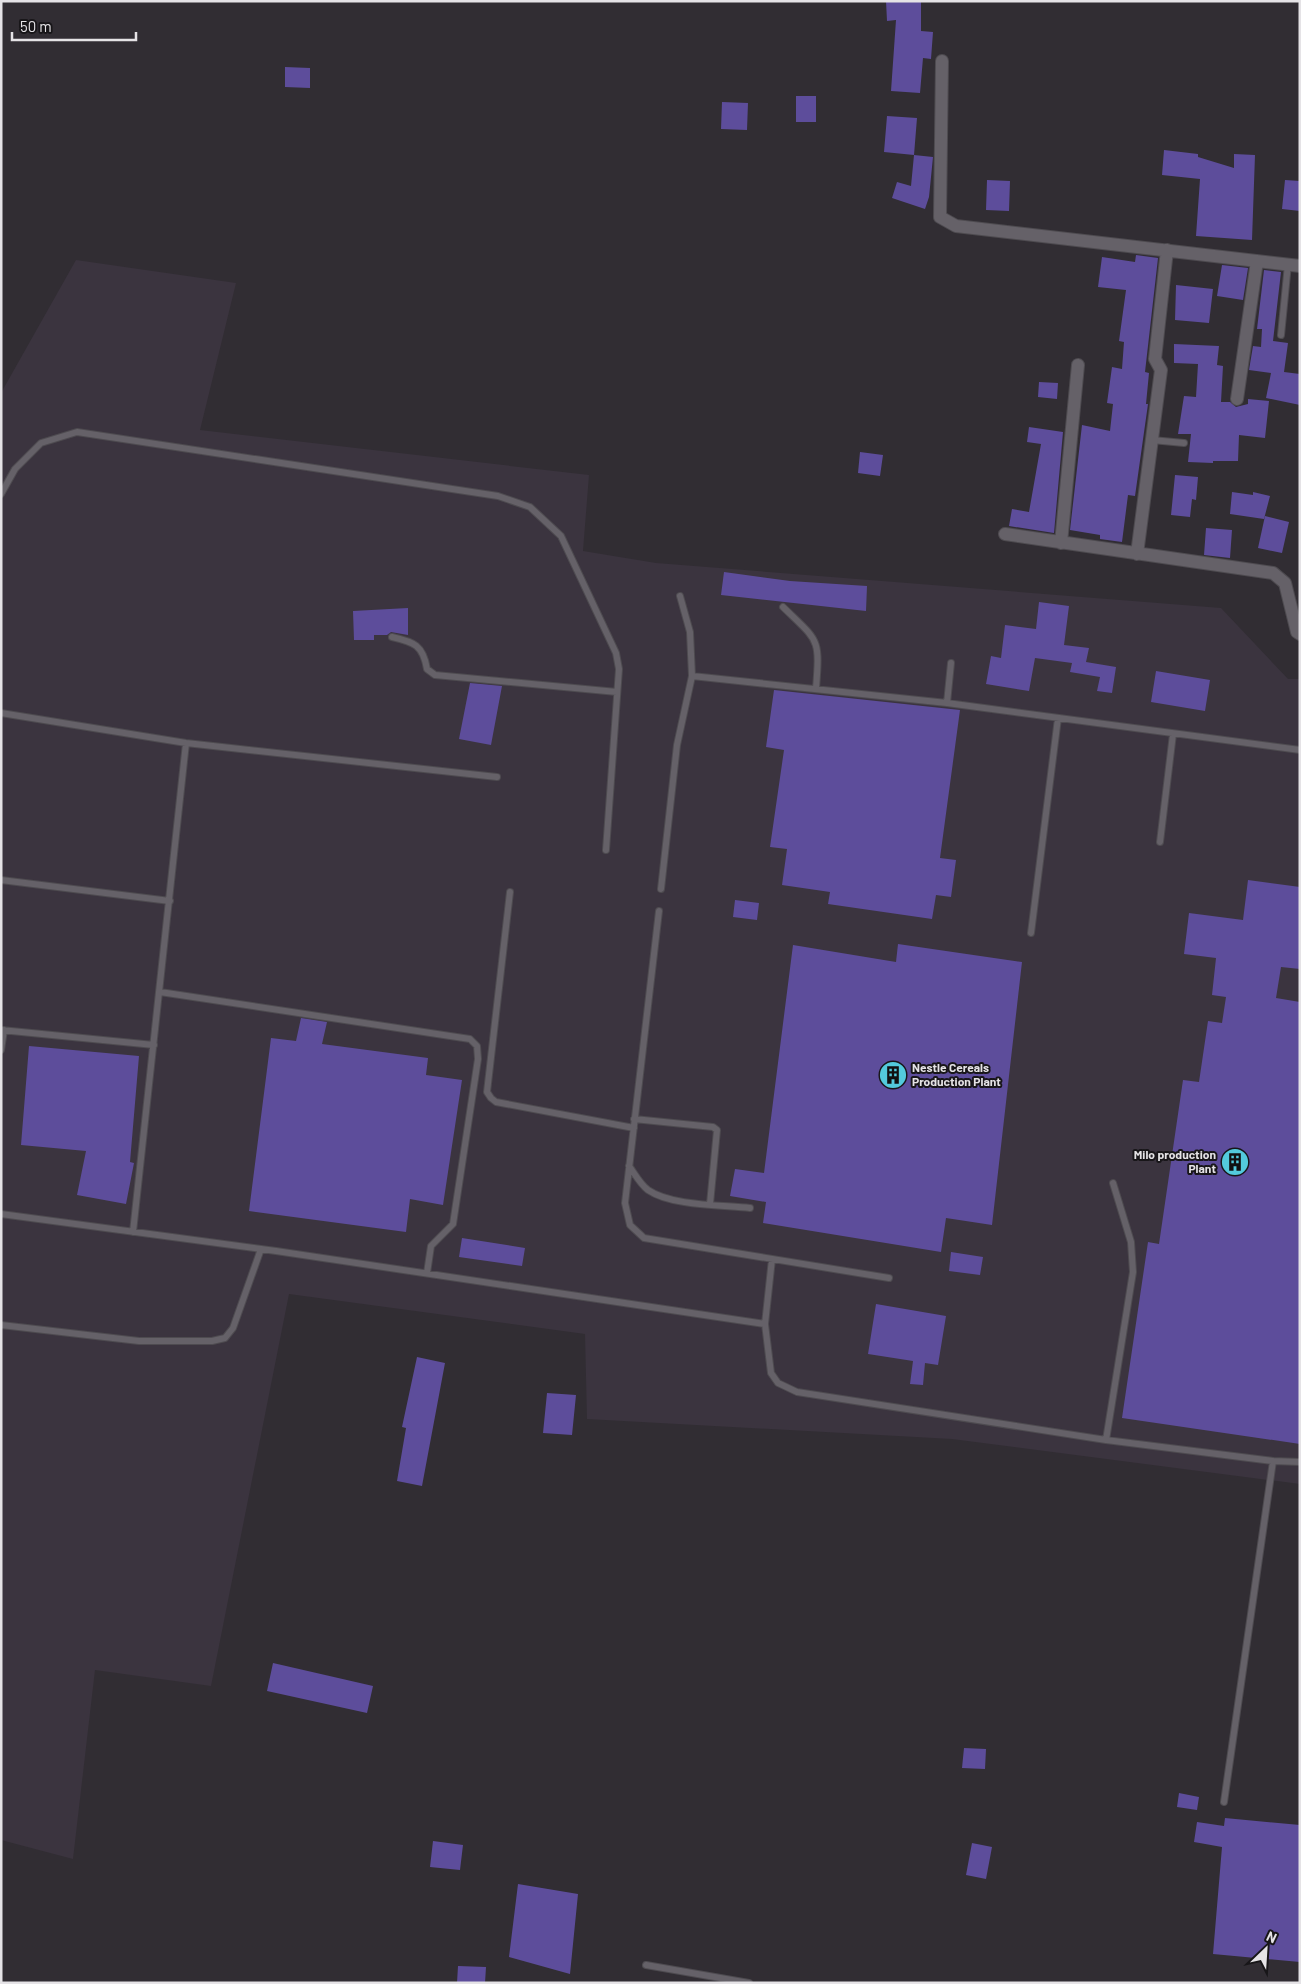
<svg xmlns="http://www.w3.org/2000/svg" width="1301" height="1984" viewBox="0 0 1301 1984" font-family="Barlow,sans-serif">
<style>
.built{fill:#3b343f}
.building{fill:#5d4d9b}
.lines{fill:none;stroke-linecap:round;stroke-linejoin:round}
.service-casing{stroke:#4e4b50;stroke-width:8}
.minor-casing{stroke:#4e4b50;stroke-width:14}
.service{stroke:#656168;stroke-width:6}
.minor{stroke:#656168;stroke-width:12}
.labels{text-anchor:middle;stroke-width:4;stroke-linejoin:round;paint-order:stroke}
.poi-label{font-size:12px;font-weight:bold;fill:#e5e3e6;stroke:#181619;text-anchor:start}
</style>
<rect width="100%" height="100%" fill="#312d33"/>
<path class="built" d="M76,260L236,283L200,430L589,475L583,551L656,563L1221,608L1288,679H1300V1484L952,1439L587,1419L585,1334L289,1294L211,1686L95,1670L73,1859L1,1840V393Z"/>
<path class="building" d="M886,1H921V31L933,32L931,59L923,58L920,93L891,91L896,20L887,21Z
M285,67L310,68V88L285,87Z
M796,96H816V122H796Z
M722,102L748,103L747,130L721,129Z
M887,116L917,118L914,155L884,152Z
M1164,150L1198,154V157L1234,168V154L1255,155L1252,240L1196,236L1200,179L1162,175Z
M914,155L933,157L929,197L925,209L892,198L897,182L911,186Z
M987,180L1010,181L1009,211L986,210Z
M1285,180L1300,181V211L1282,209Z
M1136,255L1158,258L1145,372L1149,373L1146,404H1148L1135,496L1128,495L1122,542L1100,539V535L1070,530L1082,425L1110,431L1113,404L1107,403L1112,367L1122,369L1124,342L1119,341L1126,290L1098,287L1102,257L1135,262Z
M1222,265L1248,268L1243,300L1217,296Z
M1264,270L1281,272L1273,341L1288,343L1284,372L1300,374V405L1266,398L1271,373L1249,370L1253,346L1261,347L1262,329H1257Z
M1176,285L1213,289L1209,323L1175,320Z
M1174,344L1219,346L1217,365L1223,366L1221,402H1230L1236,407L1248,404V399L1269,401L1265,438L1239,435L1238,461H1213V463L1188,462L1191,434H1178L1184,396L1196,397L1198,364L1174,363Z
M1039,382L1058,383L1057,399L1038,397Z
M1029,427L1063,432L1054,533L1009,526L1012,509L1029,512L1041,444L1027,442Z
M860,452L883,455L880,476L858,473Z
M1175,475L1198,477L1196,500L1192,499L1190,517L1171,515Z
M1232,492L1253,495V492L1270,496L1264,519L1230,514Z
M1265,516L1289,522L1282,553L1258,548Z
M1206,528L1232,530L1230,558L1204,555Z
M724,572L790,581L867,586L866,611L721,595Z
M1039,602L1069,606L1064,645L1089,648L1086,662L1116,667L1112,693L1097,691L1100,677L1070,672L1072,663L1035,658L1029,691L986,684L991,656L1001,658L1005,625L1036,629Z
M408,608V635L391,632L387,635H374V640H354L353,611Z
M1156,671L1210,680L1205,711L1151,702Z
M470,683L502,686L491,745L459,739Z
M774,690L960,710L940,858L956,860L951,897L936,895L932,919L828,904L830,892L782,885L787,849L770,847L784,750L766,747Z
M1248,880L1300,887V969L1281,967L1276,998L1300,1002V1444L1122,1418L1148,1242L1159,1244L1183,1080L1199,1082L1208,1021L1222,1023L1226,997L1212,995L1216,958L1184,954L1189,913L1243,920Z
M735,900L759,903L757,920L733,917Z
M898,944L1022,962L992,1225L946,1218L941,1252L763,1223L766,1202L730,1196L735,1169L764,1173L793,945L896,962Z
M301,1018L327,1022L322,1044L428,1058L426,1075L462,1080L443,1205L410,1199L406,1232L249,1211L271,1038L296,1041Z
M29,1046L139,1056L130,1162L134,1163L126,1204L77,1195L86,1151L21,1145Z
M462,1238L525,1248L522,1266L459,1257Z
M951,1252L983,1257L980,1275L949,1271Z
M876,1304L946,1316L938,1365L925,1363L923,1385L910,1384L913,1361L868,1354Z
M417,1357L445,1363L422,1486L397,1481L406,1428L402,1427Z
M547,1393L576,1395L572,1435L543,1433Z
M273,1663L373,1686L367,1713L267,1691Z
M964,1748L986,1749L985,1769L962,1768Z
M1179,1793L1199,1797L1197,1810L1177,1807Z
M1225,1818L1300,1825V1962L1213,1954L1222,1847L1194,1842L1197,1822L1224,1826Z
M433,1841L463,1845L460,1870L430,1867Z
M972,1843L992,1847L986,1879L966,1875Z
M518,1884L578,1894L570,1974L509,1957Z
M458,1966L486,1967L485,1983H457Z"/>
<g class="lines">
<defs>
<path id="service" d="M1281,335L1288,264
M1152,440L1184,443
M1,494L15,469L41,443L77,432L498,496L530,507L561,536L616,653L619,669L606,850
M680,596L690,632L692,676
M783,607C819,642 820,637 816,689
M392,637C414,642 423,645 427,669L435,675L617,692
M947,703L951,663
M1,713L186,743L497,777
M1160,842L1173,734
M1,880L170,901
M661,889L677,745L692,676L947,703L1300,750
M510,892L487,1092L491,1098L496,1102L634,1128
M659,911L625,1203L630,1225L644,1238L889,1278
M1031,933L1058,718
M160,992L470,1039L477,1046L478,1059L453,1224L431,1246L427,1273
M1,1030L154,1045
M1,1050L4,1030
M634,1119L713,1127L717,1130L710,1204
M629,1166C635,1174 640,1184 648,1190C671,1206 722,1205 750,1208
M1,1214L276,1251L765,1324
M133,1232L186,743
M772,1259L765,1324L771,1373L778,1383L797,1392L1106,1440L1273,1461L1300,1462
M1,1325L139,1341H212L225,1338L233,1328L261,1249
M1106,1440L1133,1272L1131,1242L1113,1183
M1224,1802L1273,1461
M646,1965L749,1983"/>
<path id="minor" d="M942,61L940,217L956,226L1300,266
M1237,399L1257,261
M1005,534L1273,573L1285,583L1297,632L1300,634
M1061,543L1078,365
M1137,554L1161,370L1155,359L1167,250"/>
</defs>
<use href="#service" class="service-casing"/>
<use href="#minor" class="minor-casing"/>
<use href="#service" class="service"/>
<use href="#minor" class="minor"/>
</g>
<defs>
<symbol id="building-disc" viewBox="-11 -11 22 22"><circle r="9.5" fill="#53cadc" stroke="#181619"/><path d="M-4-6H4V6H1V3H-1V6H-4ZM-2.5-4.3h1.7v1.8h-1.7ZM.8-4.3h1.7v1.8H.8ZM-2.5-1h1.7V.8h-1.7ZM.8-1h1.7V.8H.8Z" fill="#111"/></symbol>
</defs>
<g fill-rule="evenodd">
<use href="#building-disc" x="877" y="1059" width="32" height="32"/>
<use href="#building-disc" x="1219" y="1146" width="32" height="32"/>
</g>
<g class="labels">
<g class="poi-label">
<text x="912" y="1072">Nestle Cereals<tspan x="912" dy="14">Production Plant</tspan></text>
<text x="1216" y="1159" text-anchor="end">Milo production<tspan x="1216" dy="14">Plant</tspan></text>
</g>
</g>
<rect width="1301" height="1984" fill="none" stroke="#e5e3e6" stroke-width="5"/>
<g transform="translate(1266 1949) rotate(25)" stroke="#181619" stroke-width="4" paint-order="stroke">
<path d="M0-4L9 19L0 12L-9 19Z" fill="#e5e3e6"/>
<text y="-8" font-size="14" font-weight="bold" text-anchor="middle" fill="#e5e3e6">N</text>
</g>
<path d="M12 32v8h124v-8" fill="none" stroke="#e5e3e6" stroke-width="2.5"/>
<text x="20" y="32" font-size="15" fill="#e5e3e6" stroke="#181619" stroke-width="4" paint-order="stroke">50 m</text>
</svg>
